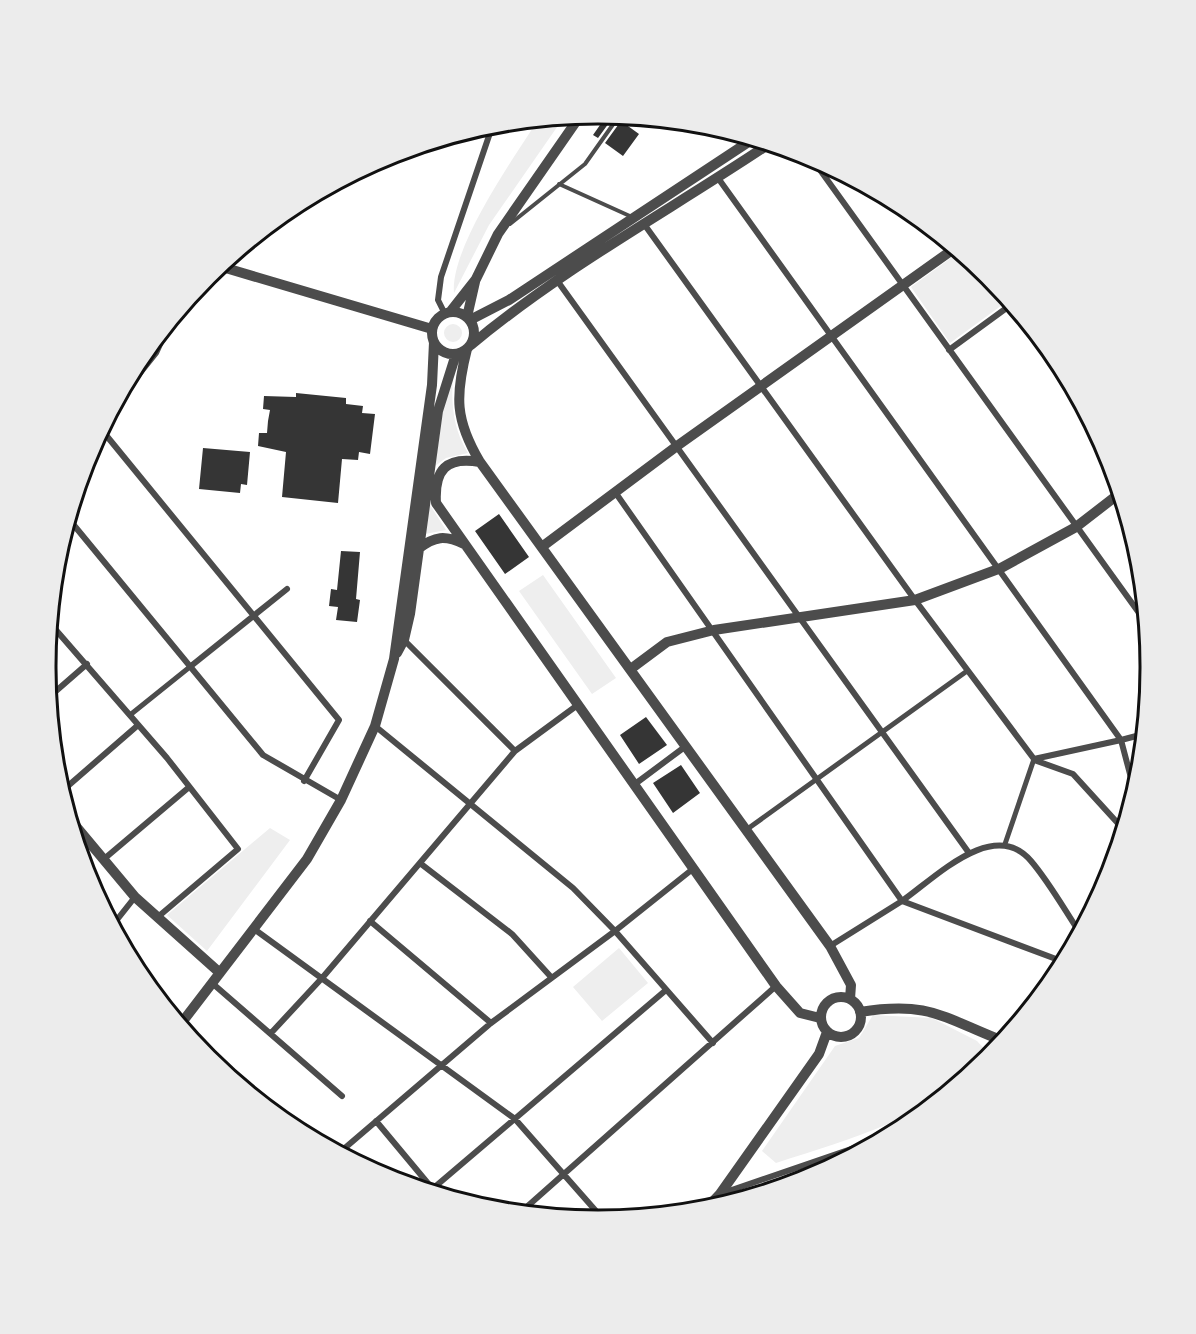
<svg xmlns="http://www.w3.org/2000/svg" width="1196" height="1334" viewBox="0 0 1196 1334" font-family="'Titillium Web',sans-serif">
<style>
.green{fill:#eee}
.building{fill:#353535}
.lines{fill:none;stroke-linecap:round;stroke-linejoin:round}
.service{stroke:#4c4c4c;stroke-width:4}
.pedestrian{stroke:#4c4c4c;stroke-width:5}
.minor{stroke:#4c4c4c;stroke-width:6}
.tertiary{stroke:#4c4c4c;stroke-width:10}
.rim{fill:none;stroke:#111;stroke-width:3}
</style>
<rect width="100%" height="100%" fill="#fff"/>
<path class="green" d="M564,117L489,225L454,293C450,248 513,159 538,120Z
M959,252L989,276L1009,300L950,343L911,287Z
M444 333a9 9 0 1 1 18 0a9 9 0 1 1-18 0Z
M453,377C451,404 453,429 468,453L446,458L435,466L444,405Z
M430,505L446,530L425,534Z
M543,575L616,678L592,694L519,591Z
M270,828L290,840L207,951L167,915Z
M619,948L648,983L602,1021L573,987Z
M873,1015L932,1018L977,1041L991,1056C934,1116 853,1138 776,1163L762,1151L835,1046L859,1038Z"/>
<path class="building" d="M607,115L614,116L598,138L593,135Z
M621,121L639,134L623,156L605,143Z
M296,393L346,398V404L363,406L362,413L375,414L370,454L359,452L358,460L342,459L338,503L282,497L286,452L258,446L259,433H267L268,421L270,410L263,409L264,396L296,397Z
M203,448L250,452L247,485L241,484L240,493L199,489Z
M499,514L529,557L505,574L475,531Z
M341,551L360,552L356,599L360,600L357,622L336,620L338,607L329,606L331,589L337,590Z
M646,717L667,745L639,764L620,735Z
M681,765L700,793L673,813L653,783Z"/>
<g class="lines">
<path class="service" d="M559,184L632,217
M510,224L585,164L619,116"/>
<path class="pedestrian" d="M130,715L191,666
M746,830L967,671
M1005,844L1034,759"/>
<path class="minor" d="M810,156L1147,624
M718,178L1121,740L1144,734
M644,224L915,600L1034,759
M556,279L969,853
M445,314L438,300L441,277L493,124
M949,350L1012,304
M113,407L156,353L172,318
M101,429L339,720L304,781
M615,492L902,901C935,878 994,817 1031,861C1049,882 1064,909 1080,933
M68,518L263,755L341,800
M49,622L167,758L238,849L159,916
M404,640L515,751
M191,666L287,589
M48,698L87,664
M375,726L573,888L615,931L713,1043
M1034,759L1121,740L1135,793
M1034,760L1073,774L1124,830
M635,784L686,746
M61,792L137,726
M104,859L188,788
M420,863L512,934L551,977
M370,921L491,1023
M112,926L135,897
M254,929L515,1119L603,1219
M830,946L902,901L1064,962
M212,983L342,1096
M272,1032L323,977L515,751L579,704
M376,1121L436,1193
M339,1153L491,1023L615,931L694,868
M430,1191L666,990
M720,1194L889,1136
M521,1212L776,986"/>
<path class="tertiary" d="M219,266L432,329
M450,312L476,279L498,234L580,116
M432 333a21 21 0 1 1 42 0a21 21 0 1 1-42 0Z
M467,317L475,282
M470,320L509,300L753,139
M471,345C563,268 669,211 769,144
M467,349C455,396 455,420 480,462
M543,546L677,446L955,248
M418,549C435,536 445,535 464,544
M397,653L404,640L410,614L438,411L456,354
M632,668L667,642L714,630L915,600L1001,568L1076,527L1120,493
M69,818L135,897L220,973
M821 1017a20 20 0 1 1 40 0a20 20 0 1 1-40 0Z
M860,1012C929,1001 942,1017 1003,1041
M820,1018L800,1013L776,986L436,503C434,470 446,456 480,462L830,946L851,985L850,999
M180,1025L307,859L341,800L375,726L394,659L432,385L434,342
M706,1209L720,1194L819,1054L827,1032"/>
</g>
<path d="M0 0H1196V1334H0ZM598 124H598A542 542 0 0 1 1140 666V668A542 542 0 0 1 598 1210H598A542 542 0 0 1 56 668V666A542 542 0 0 1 598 124Z" fill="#ececec" fill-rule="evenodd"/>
<path class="rim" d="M598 124H598A542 542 0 0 1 1140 666V668A542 542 0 0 1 598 1210H598A542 542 0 0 1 56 668V666A542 542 0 0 1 598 124Z"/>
</svg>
